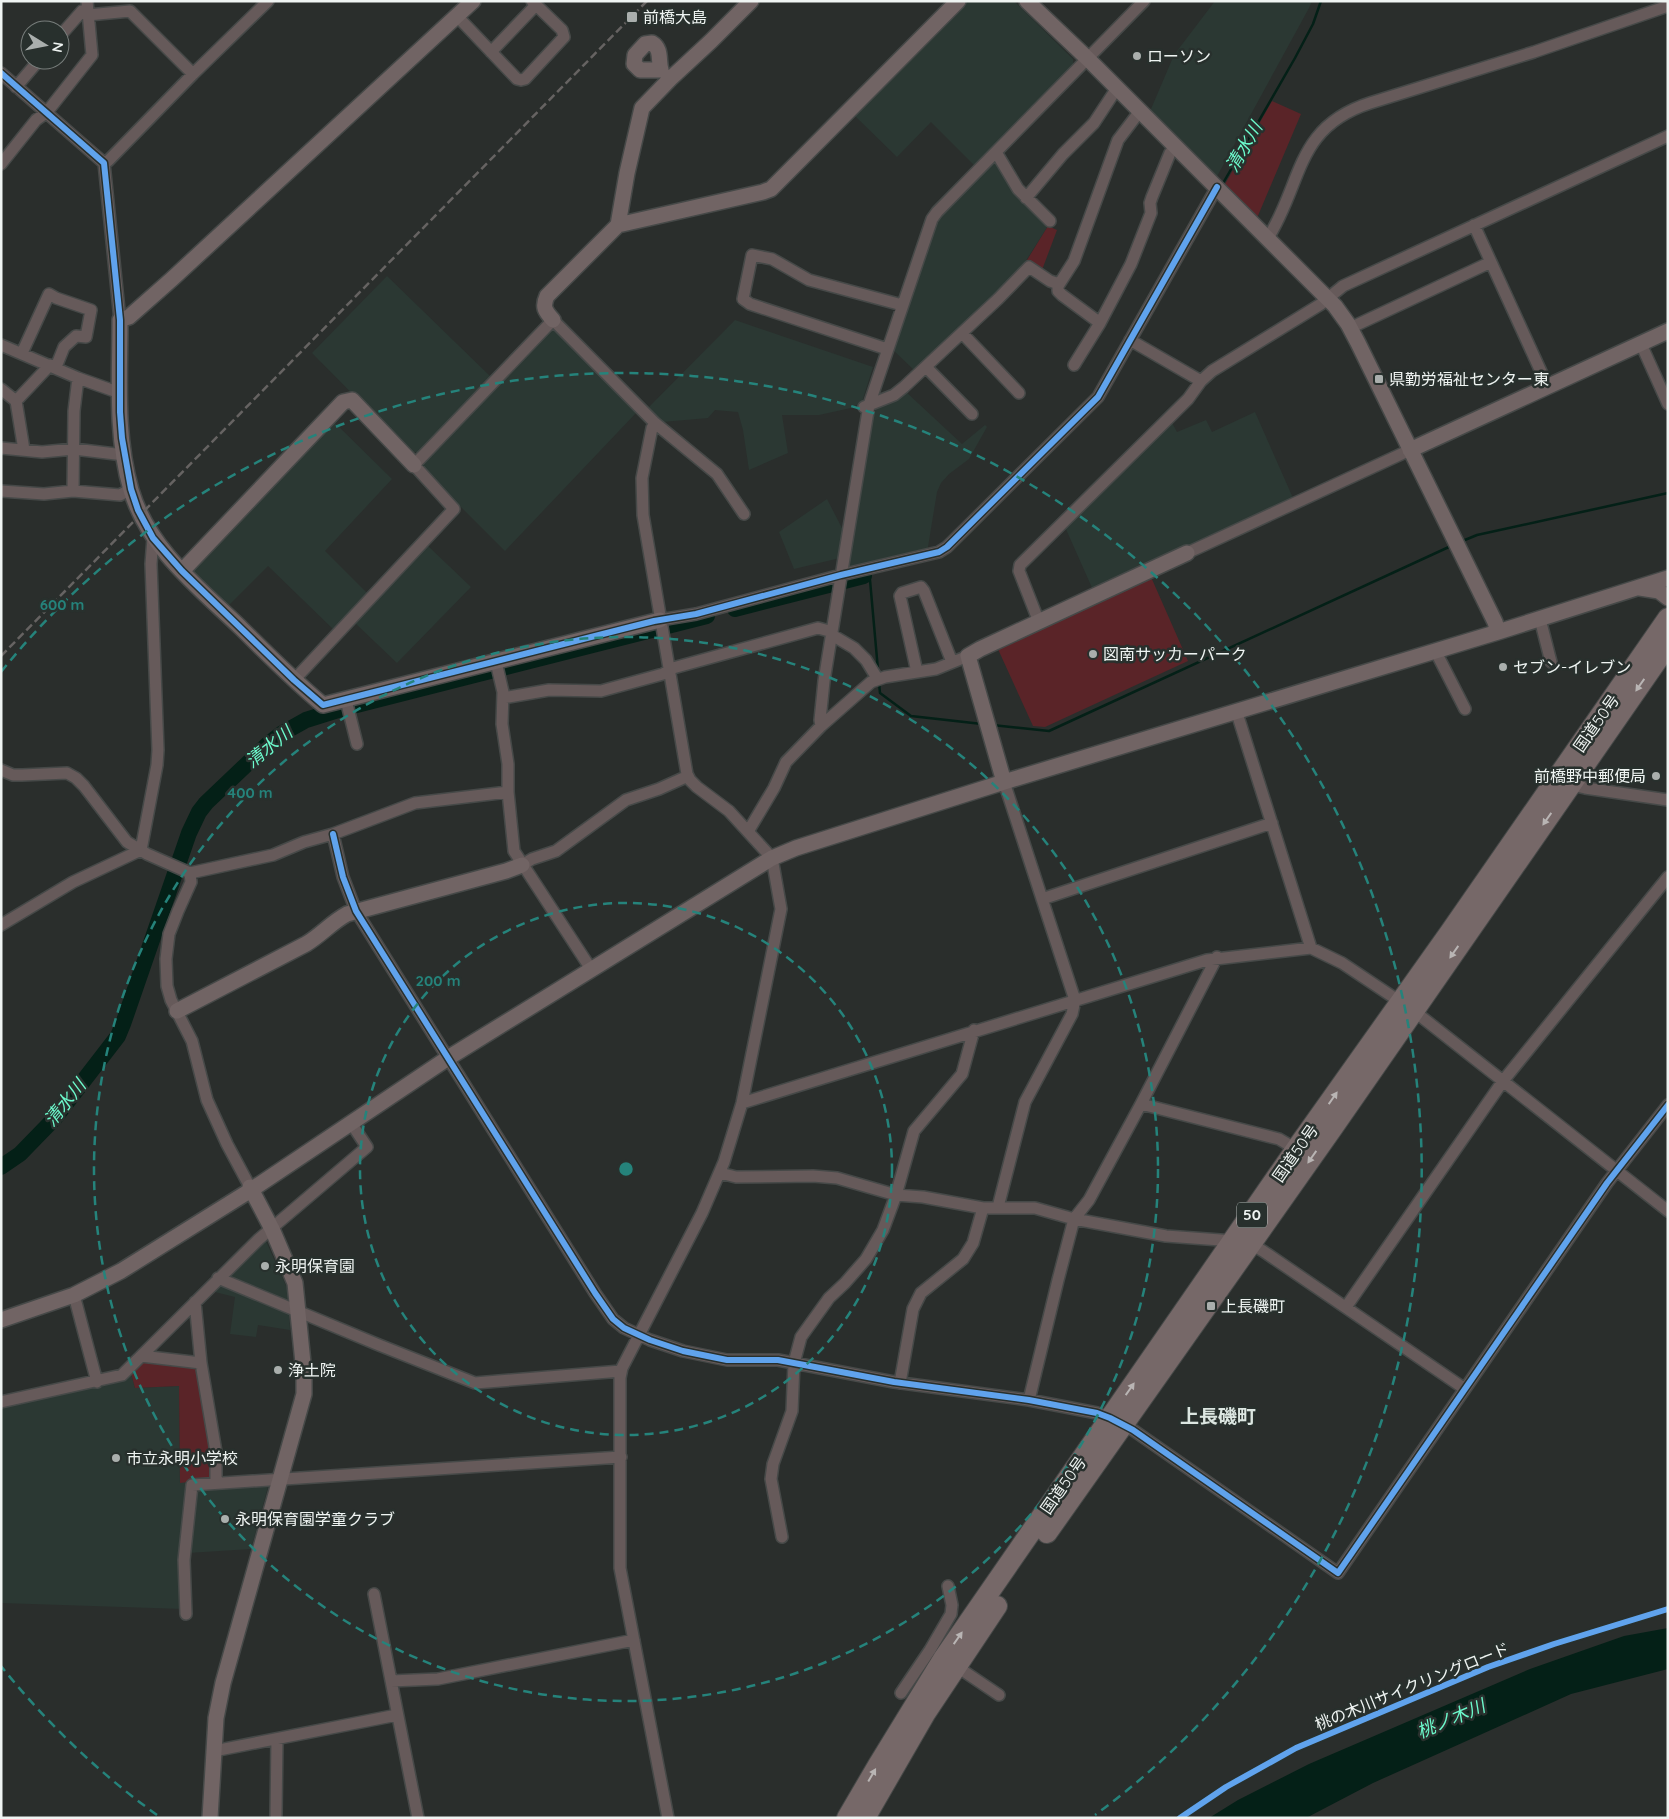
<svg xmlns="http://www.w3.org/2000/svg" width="1669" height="1819" viewBox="0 0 1669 1819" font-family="Quicksand,'Noto Sans JP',sans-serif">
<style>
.built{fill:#2b3833}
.green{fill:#5a2428}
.water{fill:#042017}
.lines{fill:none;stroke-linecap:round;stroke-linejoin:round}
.stream{stroke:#042017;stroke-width:2.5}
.river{stroke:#042017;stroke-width:16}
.street-casing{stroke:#464948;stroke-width:14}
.secondary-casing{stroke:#464948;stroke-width:18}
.highway-casing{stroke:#464948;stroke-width:22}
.street{stroke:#665a5a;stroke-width:11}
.secondary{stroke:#716464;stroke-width:15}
.highway{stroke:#766868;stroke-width:20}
.rail{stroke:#666362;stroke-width:2.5;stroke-dasharray:8 4;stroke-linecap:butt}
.cycleway-casing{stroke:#28302d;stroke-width:9}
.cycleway{stroke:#60a3ed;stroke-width:6}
.oneway{fill:#b9b5b4}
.ring{fill:none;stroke:#25837b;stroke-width:2.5;stroke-dasharray:9 6}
.poi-dot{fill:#aaafad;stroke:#28302d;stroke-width:2}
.labels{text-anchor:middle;stroke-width:5;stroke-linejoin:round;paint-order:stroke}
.shield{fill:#28302d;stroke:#b3b9b7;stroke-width:1}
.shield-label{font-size:15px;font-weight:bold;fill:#eff4f2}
.poi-label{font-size:16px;fill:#eff4f2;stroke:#28302d;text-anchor:start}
.street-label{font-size:16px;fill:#eff4f2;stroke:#28302d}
.water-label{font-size:18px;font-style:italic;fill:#6cfacc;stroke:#28302d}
.quarter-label{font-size:19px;font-weight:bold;fill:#dce6e1;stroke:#28302d}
.centre{fill:#25837b;stroke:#28302d;stroke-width:2.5}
.ring-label{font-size:15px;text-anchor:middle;font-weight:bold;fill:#25837b;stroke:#28302d;stroke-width:5;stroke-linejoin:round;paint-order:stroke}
</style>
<rect width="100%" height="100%" fill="#2a2e2c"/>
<path class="built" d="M966,1H1014L1073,59V65L974,165L931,122L897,157L856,117V113Z
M1215,1H1312L1309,8L1215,180L1148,116L1174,55Z
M992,162L997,163L1048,226L1020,270L914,370L891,348L933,222Z
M387,276L491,377L419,452H410L312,353Z
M735,320L873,367L862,402L851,408L819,415H782L788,453L749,470L743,430L738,412L715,410L708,418L662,422L649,407Z
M554,329L636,413L505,551L421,467L423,460L549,330Z
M905,391L962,444L985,425L987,427L969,459L949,474L941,483L937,492L927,553L846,573L873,411L895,399Z
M1255,412L1293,498L1093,590L1065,527L1171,421L1177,432L1206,420L1212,432Z
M333,421L392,479L325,551L367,593L333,629L268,566L227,607L194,575V565Z
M827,499L843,530L840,558L794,569L779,532Z
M427,545L471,587L397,663L354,622Z
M266,1241L287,1288L288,1298L285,1301L229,1278V1275L262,1242Z
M219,1283L289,1310L290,1330L258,1325L256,1337L230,1334L235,1297L211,1291Z
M131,1373L135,1388L179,1386L180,1482H188L183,1609L1,1603V1406Z
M269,1483L251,1549L188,1553L194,1489Z"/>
<path class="green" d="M1272,101L1301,114L1257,218L1224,186Z
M1048,226L1057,230L1042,270L1027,260Z
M1151,577L1188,661L1045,727L1033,726L997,647Z
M143,1361L196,1366L214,1450V1479L180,1483L179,1386L135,1388L131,1373Z"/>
<path class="water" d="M1668,1628V1669L1571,1694L1373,1783L1306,1818H1209L1238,1800L1309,1764L1530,1669L1624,1636Z"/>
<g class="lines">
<path class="stream" d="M1222,185L1295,58L1313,24L1321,1
M1460,542L1477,535L1668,493
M864,576L870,580L878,670
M879,683L880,693L911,716L982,724
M992,725L1049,731L1451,546"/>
<path class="river" d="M735,609L864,576
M1,1167L20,1154L54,1119L118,1036L123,1024L189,833L199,812L206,803L268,744L281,734L306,720L341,709L707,616"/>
<defs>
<path id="street" d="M88,15L130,11L193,74
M457,16L517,79L521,80L525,79L564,37L562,30L532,1
M60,36L82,11L87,10
M491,52L536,5
M1,73L104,163L120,320
M16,87L39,60
M996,152L1018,189L1050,221
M104,163L108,161L193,74L268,1
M1,164L36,120L47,112L92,55L87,1
M1026,198L1063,154L1094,123L1117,88
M1474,225L1548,387
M1268,238C1303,182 1295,127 1370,103L1534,52L1668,6
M1100,323L1062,295L1058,291V286L1074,261L1118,140L1140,111
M1350,328L1491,262
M962,333L1019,393
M1130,340L1201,381
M1641,344L1668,404
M1,345L78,378L120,393
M887,349L750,304L743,299L752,255L772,259L809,280L902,305
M22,353L49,294L56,298L91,310L86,337L76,336L64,347L56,367
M1074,365L1100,323L1131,264L1151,213L1150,203L1152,197L1170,153L1176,146
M926,367L972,414
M1,389L16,401L24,450
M16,401L50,365
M864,407L894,395L904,387L998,299L1029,267L1050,281L1059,284
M655,423L652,428L642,478L643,515L687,774L690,780L697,787L729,811L772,858L781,909L742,1103L724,1162L702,1213L622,1368L620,1378V1568L668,1818
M1,448L42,452L74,449L124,455
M1,491L44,494L73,491L120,495L131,489
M73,491L74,411L78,378
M1187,553L1410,450
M1540,619L1551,662
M660,620L696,614L841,575L939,552L947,547L1098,397L1217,187
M1039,622L1019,571L1020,565L1188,399L1201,381L1212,371L1321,304L1343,286L1668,136
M1437,650L1439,658L1465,709
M496,662L503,692L502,724L508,764V792L514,851L591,969
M917,672L900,596L902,593L921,587L924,591L952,662
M294,680L454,509L414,465L553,320L655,423L717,474L744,514
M503,698L549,690L601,691L663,674L673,668L818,628L829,631L832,635L854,648L866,660L877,678
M346,700L357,744
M1236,710L1311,948
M821,726L820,720L824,681L869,405L932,219L937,212L1144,1
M1,770L13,775H22L67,773L76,778L84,786L127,842L147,854L190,873L273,855L304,842L333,834L415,803L508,792
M1567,784L1585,788L1668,800
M749,830L774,788L786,762L821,726L871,682L885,677L936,669L968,656
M333,834L343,877L356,911L595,1293L613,1319L624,1328L650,1340L683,1351L727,1360H778L894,1382L1029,1400L1097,1413L1110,1418L1133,1430L1338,1573L1607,1183L1668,1105
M141,850L157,765L158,750L151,564L153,538
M522,865L532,859L556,851L626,800L659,789L688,776
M190,873L191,882L178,911L169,934L166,959L167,986L171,1000L192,1041L207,1100L227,1144L250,1187
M1042,899L1272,823
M1,925L73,882L141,850
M742,1103L1207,960L1311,948L1342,963L1414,1011L1668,1211
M1141,1104L1279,1139L1296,1149
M720,1173L736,1177L813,1176L837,1178L896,1195L923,1197L983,1208H1035L1074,1219L1166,1236L1234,1241L1251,1244L1263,1251L1465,1389
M998,1207L1025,1102L1072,1014L1075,1000L1004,782
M218,1278L379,1345L475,1383L621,1371
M74,1295L97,1382
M195,1302L201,1363L216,1452V1483
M1346,1307L1503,1081L1668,877
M141,1356L201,1363
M900,1383L913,1309L921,1293L963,1259L973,1243L983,1208
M1029,1400L1058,1280L1074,1219L1089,1200L1141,1104L1217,957
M1,1402L122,1375L259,1239L367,1147L351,1123
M782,1537L771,1479L773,1464L792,1411L794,1363L801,1337L829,1298L845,1283L866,1259L883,1230L896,1195L914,1131L962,1074L974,1030
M374,1594L418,1818
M186,1614L184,1560L192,1485L621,1457
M953,1664L999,1695
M391,1681L438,1679L634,1640
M901,1693L930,1650L951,1614L952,1605L948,1586
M214,1751L397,1715
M276,1815L277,1739"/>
<path id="secondary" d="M473,1L172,279L129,317L120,320C120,376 115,435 131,490C148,548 198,587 240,627C267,654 294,681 323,705L660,620
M1027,1L1088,59L1335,306L1348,324L1358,343L1495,622L1498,632
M652,43C662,49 658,60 661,70H640L634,64L635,55L645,44Z
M618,225L627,173L642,108L670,79L711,41L751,1
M553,320C545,311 542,307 547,296L618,225L763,192L771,189L958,1
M1410,450L1668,331
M182,571L343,402L352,400L414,465
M1640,588L1659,591L1668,598
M1004,782L968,656L980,649L1187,553
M177,1011L306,944C321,935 332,922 347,914L506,871L522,865
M1,1320L74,1295L121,1271L251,1190L448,1058L772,858L796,848L1004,782L1498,632L1668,578
M210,1818L216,1718L223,1683L304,1394V1373L295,1283L272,1229L250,1187"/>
<path id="highway" d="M1047,1533L1332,1129L1668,645
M847,1818L878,1765L943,1659L1296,1149L1450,932L1668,618
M865,1818L925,1714L997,1606"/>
</defs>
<use href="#street" class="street-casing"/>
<use href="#secondary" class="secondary-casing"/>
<use href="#highway" class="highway-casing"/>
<use href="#street" class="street"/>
<use href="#secondary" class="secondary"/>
<use href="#highway" class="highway"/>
<path class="rail" d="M1,656L647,1"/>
<defs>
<path id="cycleway" d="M1,73L104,163L120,320V412L122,438L131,489L138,510L153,538L182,571L294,680L323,705L654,621L696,614L841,575L939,552L947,547L1098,397L1217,187
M333,834L343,877L356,911L595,1293L613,1319L624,1328L650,1340L683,1351L727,1360H778L894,1382L1029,1400L1097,1413L1110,1418L1133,1430L1338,1573L1607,1183L1668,1105
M1180,1818L1226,1787L1296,1748L1488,1667L1554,1644L1668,1609"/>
</defs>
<use href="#cycleway" class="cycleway-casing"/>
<use href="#cycleway" class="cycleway"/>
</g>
<defs><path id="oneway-solid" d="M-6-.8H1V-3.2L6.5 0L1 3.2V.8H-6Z" transform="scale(1.25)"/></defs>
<g class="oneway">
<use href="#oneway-solid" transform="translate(1640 685) rotate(125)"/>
<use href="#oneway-solid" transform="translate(1547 819) rotate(125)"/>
<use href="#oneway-solid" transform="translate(1454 952) rotate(125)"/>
<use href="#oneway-solid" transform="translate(1333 1098) rotate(-55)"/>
<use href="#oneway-solid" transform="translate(1312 1157) rotate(125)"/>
<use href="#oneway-solid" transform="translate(1130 1389) rotate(-55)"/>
<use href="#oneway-solid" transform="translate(958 1638) rotate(-55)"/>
<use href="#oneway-solid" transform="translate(872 1775) rotate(-60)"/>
</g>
<g class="ring">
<circle cx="626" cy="1169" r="266"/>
<circle cx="626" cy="1169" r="532"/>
<path d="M157 1815A798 798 0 0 1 1 1666M1 672A798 798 0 1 1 1095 1815"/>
</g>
<g class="poi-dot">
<rect x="626" y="11" width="12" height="12" rx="2.5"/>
<circle cx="1137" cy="56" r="5"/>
<rect x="1374" y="374" width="10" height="10" rx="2.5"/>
<circle cx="1093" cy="654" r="5"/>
<circle cx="1503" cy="667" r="5"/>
<circle cx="1656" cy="776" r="5"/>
<circle cx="265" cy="1266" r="5"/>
<rect x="1206" y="1301" width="10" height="10" rx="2.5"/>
<circle cx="278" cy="1370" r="5"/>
<circle cx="116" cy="1458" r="5"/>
<circle cx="225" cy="1519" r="5"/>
</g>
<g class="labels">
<rect class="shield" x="1237" y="1202.5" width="30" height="25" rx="4"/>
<g class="shield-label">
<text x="1252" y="1220">50</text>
</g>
<g class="poi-label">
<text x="643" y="23">前橋大島</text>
<text x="1147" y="62">ローソン</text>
<text x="1389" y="385">県勤労福祉センター東</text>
<text x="1103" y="660">図南サッカーパーク</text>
<text x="1513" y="673">セブン-イレブン</text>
<text x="1646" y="782" text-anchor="end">前橋野中郵便局</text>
<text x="275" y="1272">永明保育園</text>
<text x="1221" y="1312">上長磯町</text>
<text x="288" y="1376">浄土院</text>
<text x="126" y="1464">市立永明小学校</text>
<text x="235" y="1525">永明保育園学童クラブ</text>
</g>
<g class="street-label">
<text transform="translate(1596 723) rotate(-55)" y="6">国道50号</text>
<text transform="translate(1295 1153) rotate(-55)" y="6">国道50号</text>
<text transform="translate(1063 1485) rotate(-55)" y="6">国道50号</text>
<text transform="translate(1412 1686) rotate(-22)" y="6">桃の木川サイクリングロード</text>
</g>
<g class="water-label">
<text transform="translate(1244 147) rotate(-60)" y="6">清水川</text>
<text transform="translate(269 747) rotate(-39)" y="6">清水川</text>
<text transform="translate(65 1103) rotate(-51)" y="6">清水川</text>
<text transform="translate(1451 1719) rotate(-23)" y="6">桃ノ木川</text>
</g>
<g class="quarter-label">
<text x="1218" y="1423">上長磯町</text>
</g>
</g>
<circle cx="626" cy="1169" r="8" class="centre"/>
<g class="ring-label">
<text x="62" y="610">600 m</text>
<text x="250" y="798">400 m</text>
<text x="438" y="986">200 m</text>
</g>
<rect width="1669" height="1819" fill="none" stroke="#eff4f2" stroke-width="5"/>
<g transform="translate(45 45) rotate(100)"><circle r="24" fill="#28302d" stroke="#787e7c"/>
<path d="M0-4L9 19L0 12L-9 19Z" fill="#aaafad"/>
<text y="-8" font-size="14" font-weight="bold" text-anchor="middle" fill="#eff4f2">N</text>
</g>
</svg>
